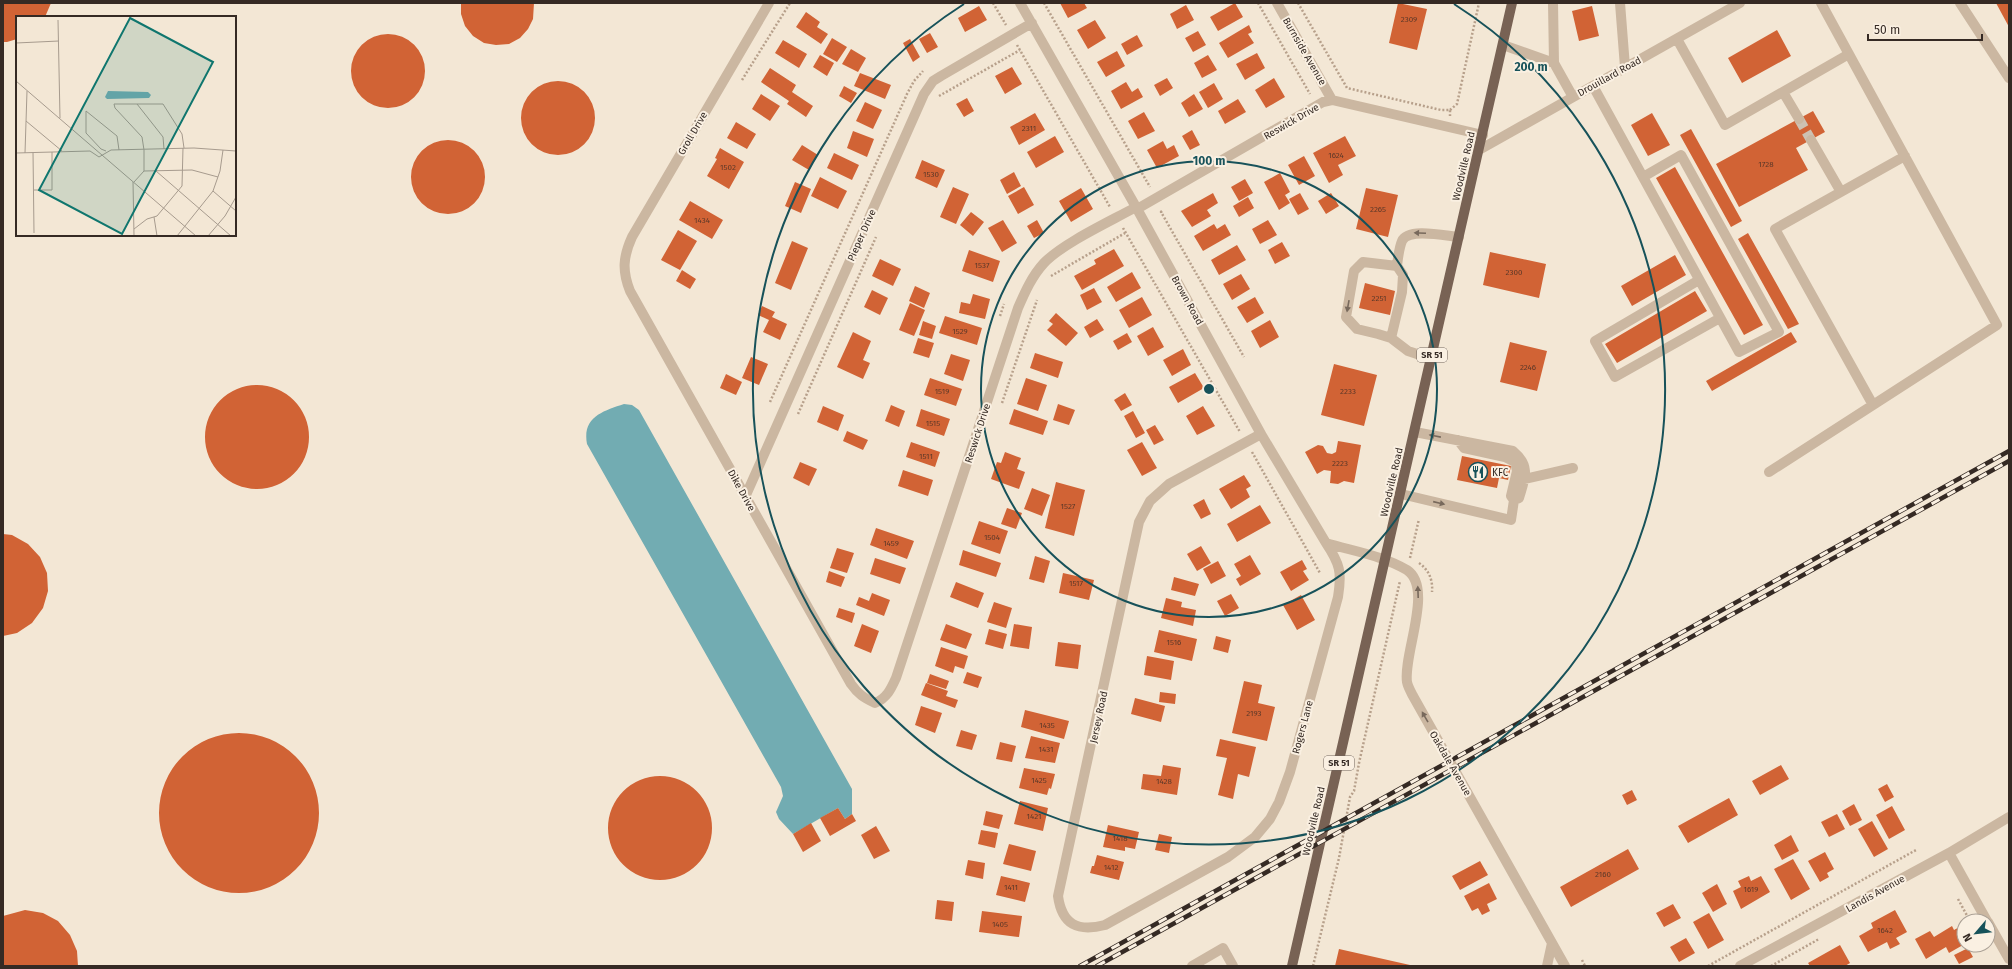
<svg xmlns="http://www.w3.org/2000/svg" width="2012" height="969" viewBox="0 0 2012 969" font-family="'Fira Sans',sans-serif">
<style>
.water{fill:#72acb2}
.building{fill:#d16335}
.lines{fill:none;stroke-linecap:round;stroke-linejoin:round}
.minor-tunnel{stroke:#cdc1b2;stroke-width:10;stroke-dasharray:10 5;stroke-linecap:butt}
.path{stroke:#b7a08b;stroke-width:2.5;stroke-dasharray:2 2;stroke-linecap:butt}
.minor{stroke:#cbb7a1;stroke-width:10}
.major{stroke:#786254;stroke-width:10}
.rail-casing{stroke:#352a24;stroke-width:4.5}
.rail{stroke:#faf0e2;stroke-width:3;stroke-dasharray:9;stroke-linecap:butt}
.oneway{fill:#78695c}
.ring{fill:none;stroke:#17525a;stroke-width:2}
.labels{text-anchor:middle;stroke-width:4;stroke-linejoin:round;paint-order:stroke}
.number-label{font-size:8px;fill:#5c3828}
.shield{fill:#faf0e2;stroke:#70655d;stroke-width:1}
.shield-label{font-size:9px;font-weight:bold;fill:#352a24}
.street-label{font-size:10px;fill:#352a24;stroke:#faf0e2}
.poi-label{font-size:10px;fill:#352a24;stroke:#faf0e2;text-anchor:start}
.inset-road{fill:none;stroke:#a79b8e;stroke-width:1}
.view{fill:#0f766e;fill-opacity:0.15;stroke:#0f766e;stroke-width:2}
.inset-edge{fill:none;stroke:#352a24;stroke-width:2}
.centre{fill:#17525a;stroke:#faf0e2;stroke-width:2}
.ring-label{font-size:12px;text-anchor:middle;font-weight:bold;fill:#17525a;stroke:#faf0e2;stroke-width:4;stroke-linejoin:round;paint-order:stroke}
</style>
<rect width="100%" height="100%" fill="#f3e7d5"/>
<path class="water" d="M624,404L632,405L639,410L852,789V814L845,819L838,808L793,834L779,819L776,812L783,796L781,787L587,444C582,417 603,411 624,404Z"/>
<path class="building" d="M3,3H51L45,17H17V39L7,42H3Z
M461,3H534L533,19L528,29L520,38L509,44L496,45L484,43L473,36L465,26L461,14Z
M1060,3H1084L1087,8L1068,18Z
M1235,3L1243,17L1218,31L1210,17Z
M1398,3L1427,9L1417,50L1389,43Z
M1996,3H2009V27Z
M1186,5L1194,20L1177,29L1170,14Z
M979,6L987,20L965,32L958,18Z
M1592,6L1599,36L1579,41L1572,11Z
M806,12L820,22L817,27L828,34L821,44L796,27Z
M1095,20L1106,38L1088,49L1077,30Z
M1249,25L1252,32L1248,34L1254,43L1228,58L1219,43Z
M1777,30L1791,56L1742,83L1728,58Z
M1198,31L1206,45L1193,52L1185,38Z
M930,33L938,47L927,53L919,39Z
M351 71a37 37 0 1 1 74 0a37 37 0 1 1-74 0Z
M1137,35L1143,46L1127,55L1121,44Z
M832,38L847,47L837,62L823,54Z
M910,39L920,57L913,62L903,43Z
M783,40L807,54L799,68L775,53Z
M851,49L866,58L858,72L842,64Z
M1117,51L1125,66L1106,77L1097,62Z
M1257,53L1265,68L1245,80L1236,64Z
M820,55L834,63L827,76L813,67Z
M1208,55L1217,70L1202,78L1194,63Z
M1012,67L1022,84L1005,94L995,76Z
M770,68L796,85L792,92L813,106L806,117L787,104L789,101L761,82Z
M860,73L891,85L885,99L854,86Z
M1167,78L1173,88L1160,96L1154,85Z
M1274,78L1285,97L1266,108L1255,90Z
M521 118a37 37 0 1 1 74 0a37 37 0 1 1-74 0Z
M1126,82L1132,92L1138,88L1143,97L1121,109L1111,91Z
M1214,83L1223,99L1208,108L1199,92Z
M844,86L857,93L851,103L839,96Z
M761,94L780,106L770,121L752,109Z
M1194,94L1203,109L1189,117L1181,103Z
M967,98L974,111L964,117L956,104Z
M1238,99L1246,112L1225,124L1218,111Z
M865,102L882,110L873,129L856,121Z
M1813,111L1825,132L1796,148L1808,170L1739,207L1716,164Z
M1144,112L1155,131L1138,139L1128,121Z
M1035,113L1045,130L1019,145L1010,127Z
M1652,113L1670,145L1648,156L1631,125Z
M736,122L756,134L747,149L727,138Z
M1691,129L1742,221L1731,227L1680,135Z
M1192,130L1200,145L1190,150L1182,136Z
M853,131L874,139L867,157L847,148Z
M1055,136L1064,152L1036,168L1027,152Z
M1345,136L1356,156L1338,165L1343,175L1329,183L1313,153Z
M411 177a37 37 0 1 1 74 0a37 37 0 1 1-74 0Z
M1163,141L1167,149L1174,145L1179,156L1157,168L1147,150Z
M802,145L818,155L809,170L792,160Z
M720,148L744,162L729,189L707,176L717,159L715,158Z
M834,153L859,165L852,180L827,168Z
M1304,156L1315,176L1299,185L1288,165Z
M922,160L945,170L937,188L915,178Z
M1675,167L1763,325L1744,335L1656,178Z
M1014,172L1021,186L1007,194L1000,180Z
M1280,173L1290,192L1285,195L1290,203L1279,210L1264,182Z
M820,177L847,191L838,209L811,196Z
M1245,179L1253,193L1239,201L1231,187Z
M795,182L811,189L801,213L785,206Z
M953,187L969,194L956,224L940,217Z
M1024,187L1034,205L1018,214L1008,196Z
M1081,188L1093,209L1071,222L1059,201Z
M1366,188L1398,195L1388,237L1356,229Z
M1213,193L1218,203L1207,210L1211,216L1192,227L1181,211Z
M1300,193L1309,209L1298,215L1289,199Z
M1331,193L1339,206L1326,214L1318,201Z
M1248,197L1254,208L1239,217L1233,206Z
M690,201L723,220L712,239L679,220Z
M971,212L984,222L973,236L960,225Z
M1003,220L1017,243L1002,252L988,228Z
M1037,220L1044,233L1034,238L1027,226Z
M1268,220L1277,235L1260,244L1252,229Z
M1214,224L1217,229L1225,224L1231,235L1203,251L1194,236Z
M678,230L697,241L680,270L661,260Z
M1748,233L1799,324L1788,329L1738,239Z
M792,241L808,248L791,290L775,283Z
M1282,242L1290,256L1275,264L1268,250Z
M1237,245L1246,260L1219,275L1211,260Z
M1114,249L1124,266L1082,290L1074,276L1096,264L1094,260Z
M969,250L1000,261L993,282L962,271Z
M1490,252L1546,264L1539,298L1483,285Z
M1675,255L1686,275L1632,306L1621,286Z
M880,259L901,269L893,286L872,276Z
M682,270L696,279L690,289L676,281Z
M1132,272L1141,288L1116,302L1107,287Z
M1241,274L1250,289L1232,300L1223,284Z
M1365,283L1395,291L1390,315L1359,308Z
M915,286L930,293L924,308L909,301Z
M1094,288L1102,302L1087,310L1080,295Z
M872,290L888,298L880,315L864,307Z
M1695,291L1707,311L1617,363L1605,344Z
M973,294L990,299L985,319L959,313L961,302L970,304Z
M1142,297L1152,315L1129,328L1119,310Z
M1255,297L1264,313L1247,323L1237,307Z
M910,303L925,310L914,336L899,330Z
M762,306L775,312L772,317L787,324L780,340L763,332L769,320L758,315Z
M1056,313L1078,333L1066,346L1047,330L1053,324L1049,321Z
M945,316L982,328L977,345L939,333Z
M1097,319L1104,330L1090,338L1084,327Z
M1270,320L1279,337L1260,348L1251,331Z
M923,321L936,326L932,339L919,335Z
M1153,327L1164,347L1148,356L1137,336Z
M853,332L871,341L863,360L870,363L863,379L837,367Z
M1791,332L1797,342L1712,391L1706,381Z
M1127,333L1132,342L1118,350L1113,341Z
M918,338L934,343L929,358L913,353Z
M1510,342L1547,351L1537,391L1500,382Z
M1183,349L1191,365L1172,376L1163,360Z
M1035,353L1063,362L1058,378L1030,368Z
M951,354L970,360L963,381L944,374Z
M751,357L768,364L759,385L742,378Z
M1334,364L1377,375L1364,426L1321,415Z
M1195,373L1204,388L1178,403L1169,387Z
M726,374L742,382L736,395L720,388Z
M930,378L962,389L956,406L924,395Z
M1026,378L1047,385L1038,411L1017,404Z
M205 437a52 52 0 1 1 104 0a52 52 0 1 1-104 0Z
M1125,393L1132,405L1121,411L1114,400Z
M1058,404L1075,410L1069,425L1053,420Z
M891,405L905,411L899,427L885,421Z
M823,406L844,415L838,431L817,422Z
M1203,406L1215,426L1197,435L1186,416Z
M921,409L950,419L944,436L916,426Z
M1014,409L1048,421L1043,435L1009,424Z
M1133,411L1145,433L1136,438L1124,416Z
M1155,425L1164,440L1154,445L1146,430Z
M847,431L868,440L863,450L843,441Z
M1338,441L1361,445L1354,483L1344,481L1338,484L1330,483L1331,471L1324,470L1317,474L1305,452L1318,445L1323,446L1327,453L1332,454L1336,452Z
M911,442L940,452L935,467L906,457Z
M1142,442L1157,468L1142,476L1127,450Z
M1005,452L1021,458L1017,469L1025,472L1019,489L991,479L997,462L1001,463Z
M1462,456L1511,466L1508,480L1499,478L1497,488L1457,480Z
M800,462L817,469L809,486L793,478Z
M903,470L933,480L928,496L898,486Z
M1244,475L1251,486L1246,489L1250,497L1231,509L1219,489Z
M1056,482L1085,490L1074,536L1045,528Z
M1032,488L1050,495L1042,516L1024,509Z
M1204,499L1211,514L1201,519L1193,505Z
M1260,505L1271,523L1237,542L1227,524Z
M1007,508L1022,513L1016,529L1001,524Z
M979,521L1008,531L1000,554L971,544Z
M876,528L914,541L907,559L870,545Z
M3,534L12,535L28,544L40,557L47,573L48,591L43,608L32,623L17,633L3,636Z
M1201,546L1211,563L1197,571L1187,554Z
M837,548L854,553L847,573L830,568Z
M963,550L1001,563L996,577L959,565Z
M1250,555L1261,574L1240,586L1236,579L1241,576L1234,564Z
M1035,556L1050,561L1044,583L1029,579Z
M875,558L906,568L900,584L870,574Z
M1302,560L1307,569L1303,571L1309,580L1291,591L1280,572Z
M1218,561L1226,576L1211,584L1203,569Z
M829,571L845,577L841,587L826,582Z
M1063,573L1094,580L1089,600L1059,593Z
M1174,577L1199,584L1195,596L1171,590Z
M956,582L984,593L978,608L950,597Z
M872,593L890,600L884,616L856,605L859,597L869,601Z
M1231,594L1239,608L1225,616L1217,601Z
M1301,595L1315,620L1297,630L1283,605Z
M1166,598L1182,602L1181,607L1196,610L1193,626L1161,618Z
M994,602L1012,608L1006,628L987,622Z
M839,608L855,613L852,623L836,617Z
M862,624L879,631L871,653L854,646Z
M946,624L972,634L966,649L940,640Z
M1014,624L1032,627L1029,649L1010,646Z
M989,629L1007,634L1003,649L985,644Z
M1159,630L1197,639L1192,661L1154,652Z
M1216,636L1231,640L1228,653L1213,649Z
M1058,642L1081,645L1078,669L1055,666Z
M941,647L968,656L964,669L955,666L953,673L935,666Z
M1147,656L1174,661L1171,680L1144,675Z
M967,672L982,677L978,688L963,683Z
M930,674L949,681L946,689L927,683Z
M1244,681L1262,685L1258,703L1275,707L1267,741L1232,733Z
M926,683L948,691L946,696L958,700L955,708L921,695Z
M1160,692L1176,694L1175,704L1159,702Z
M1135,698L1165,706L1161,722L1131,714Z
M921,706L942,713L935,733L915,725Z
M1025,710L1069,721L1064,739L1021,727Z
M961,730L977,735L972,750L956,746Z
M159 813a80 80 0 1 1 160 0a80 80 0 1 1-160 0Z
M1031,736L1060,743L1055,763L1025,758Z
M1220,739L1256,747L1249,777L1238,774L1233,799L1218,795L1227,758L1216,756Z
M1000,742L1016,746L1012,762L996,759Z
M1163,765L1181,768L1177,795L1141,789L1143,774L1161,776Z
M1781,765L1789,779L1760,795L1752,781Z
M1024,768L1055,774L1051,789L1049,788L1047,795L1019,788Z
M608 828a52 52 0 1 1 104 0a52 52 0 1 1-104 0Z
M1887,784L1894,797L1885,802L1878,789Z
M1632,790L1637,800L1627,805L1622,795Z
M1729,798L1738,815L1688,843L1678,826Z
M1020,801L1048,808L1043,831L1014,824Z
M1854,804L1862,820L1850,826L1842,811Z
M1892,806L1905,830L1889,839L1876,815Z
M838,808L845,819L852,814L856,821L830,836L820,818Z
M986,811L1003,815L999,829L983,825Z
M1837,814L1845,829L1829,837L1821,822Z
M1872,821L1888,849L1874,857L1858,829Z
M811,823L821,841L803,852L793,834Z
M1108,825L1139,832L1135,849L1125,847V851L1103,847Z
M876,826L890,851L874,859L861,835Z
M981,830L998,833L995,848L978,844Z
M1159,834L1172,837L1169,853L1155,850Z
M1791,835L1799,851L1782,860L1774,845Z
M1009,844L1036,851L1031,871L1003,864Z
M1628,849L1639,869L1571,907L1560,887Z
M1825,852L1834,869L1827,873L1829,877L1820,882L1808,861Z
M1097,855L1124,862L1119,880L1090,873L1092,866H1094Z
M1793,859L1810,889L1791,900L1774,869Z
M968,860L985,863L983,879L965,875Z
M1480,861L1488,875L1460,890L1452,876Z
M1001,876L1030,883L1025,902L996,895Z
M1749,876L1751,881L1761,876L1770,892L1741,909L1733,891L1741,887L1738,881Z
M1489,883L1497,899L1487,904L1490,911L1482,915L1478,908L1472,911L1464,896Z
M1717,884L1727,904L1713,912L1702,893Z
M937,900L954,902L952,921L935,919Z
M1673,904L1681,918L1664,927L1656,913Z
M25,910L43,913L58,921L70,935L77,951L78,966H3V916Z
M1895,910L1907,932L1896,938L1900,944L1890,949L1887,942L1868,952L1859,936L1873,928L1871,923Z
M982,911L1022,916L1019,937L979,932Z
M1709,913L1724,940L1708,949L1693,922Z
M1963,925L1964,937L1960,939L1963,945L1949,953L1946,947L1926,959L1915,939L1930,931L1934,937L1952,926L1954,930Z
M1686,938L1695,953L1679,962L1670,947Z
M1840,945L1850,963L1845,966H1810L1808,963Z
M1968,948L1973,957L1959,964L1954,955Z
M1339,949L1410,965V966H1335Z"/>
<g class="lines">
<path class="minor-tunnel" d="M1799,119L1811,140"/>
<path class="path" d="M993,3L1006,25
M1044,3L1150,187
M1258,3L1310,94
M1298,3L1347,88L1441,110H1450V116
M1017,45L1110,207
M742,80L790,3
M939,96L1020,50
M1450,110L1457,104L1479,3
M1162,211L1161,212L1244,357
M1123,228L1240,432
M1051,276L1125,233
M1000,316L1004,304
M770,402L907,94L914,81L923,71
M1002,403L1037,300
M798,414L876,237
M1252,452L1320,573
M1410,558L1419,519
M1419,563C1429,570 1433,580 1432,592
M1958,899L1970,921
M1582,960L1585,966
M1313,966L1339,858L1350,797L1354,791L1359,763L1400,581
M1708,966L1916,850
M1771,966L1819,939"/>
<path class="minor" d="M769,3L632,237C623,257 622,271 630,291L851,684C858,694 864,698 875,703C887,698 891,689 896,678L1018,308C1025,292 1032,276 1044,263C1063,243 1111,221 1136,207
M1020,3L1136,207L1261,434L1326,543C1353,551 1384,556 1407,570C1434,588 1403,654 1407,682C1408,687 1411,692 1413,696L1565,966
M1277,3L1332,100
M1620,3L1625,67
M1960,3L2009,78
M1677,39L1725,125L1849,54
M1503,45L1554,63L1553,3
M1554,63L1573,97
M1593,86C1641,174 1690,263 1739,352L1779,332L1681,155L1643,177
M1783,92L1799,119
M1811,140L1841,192
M1479,150L1740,3
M1137,209L1323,102L1332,100L1483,135
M1699,280L1595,341L1615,377L1720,318
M1391,338L1402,292L1403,275L1397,266
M1432,359L1408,351L1391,338L1378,334L1357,329L1346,317L1354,271L1363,262L1397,266C1398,258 1399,248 1402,241C1408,227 1446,236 1459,237
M1873,405L1775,229L1905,156
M1415,432L1513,451C1531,466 1525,478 1519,498L1514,500
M1261,434L1169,484L1150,501L1139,522L1058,896C1062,925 1078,932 1105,925L1228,857L1255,837L1270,819L1279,802L1290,772L1338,597C1342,572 1340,564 1326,543
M1769,472L1997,325L1821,3
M1524,479L1573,468
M1401,494L1511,520L1514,500L1511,496L1517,471L1515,462L1505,457L1464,448L1458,440
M746,495L924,94L933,81L941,76L1032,23
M1949,853L1987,921
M1988,922L2009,959
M1192,966L1223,948L1233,966
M1547,966L1552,943
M1740,966L1949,853L2009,817"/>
<path class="major" d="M1292,966L1512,3"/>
<defs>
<path id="rail" d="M1080,966L2009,451
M1097,966L2009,461"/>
</defs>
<use href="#rail" class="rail-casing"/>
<use href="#rail" class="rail"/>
</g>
<defs><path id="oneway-solid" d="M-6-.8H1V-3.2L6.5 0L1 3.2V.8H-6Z"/></defs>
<g class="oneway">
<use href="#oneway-solid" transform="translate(1420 233) rotate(-177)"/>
<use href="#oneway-solid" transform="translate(1348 306) rotate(100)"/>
<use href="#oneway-solid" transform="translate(1435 436) rotate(-169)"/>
<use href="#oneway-solid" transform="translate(1439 503) rotate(13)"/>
<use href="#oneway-solid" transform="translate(1418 592) rotate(-92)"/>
<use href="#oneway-solid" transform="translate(1425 717) rotate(-120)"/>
</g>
<g class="ring">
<circle cx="1209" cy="389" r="228"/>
<path d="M1454 4A456 456 0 1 1 964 4"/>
</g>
<defs>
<symbol id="restaurant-ring" viewBox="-11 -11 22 22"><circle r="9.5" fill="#faf0e2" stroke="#17525a" stroke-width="1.5"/><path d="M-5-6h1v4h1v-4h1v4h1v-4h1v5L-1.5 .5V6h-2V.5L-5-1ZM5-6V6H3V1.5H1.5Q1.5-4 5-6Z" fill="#17525a"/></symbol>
</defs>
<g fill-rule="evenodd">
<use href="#restaurant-ring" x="1467" y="461" width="22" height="22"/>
</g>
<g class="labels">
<g class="number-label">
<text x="1409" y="22">2309</text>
<text x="1029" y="131">2311</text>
<text x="1336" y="158">1624</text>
<text x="1766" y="167">1728</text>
<text x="728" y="170">1502</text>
<text x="931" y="177">1530</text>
<text x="1378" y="212">2265</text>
<text x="702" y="223">1434</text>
<text x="982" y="268">1537</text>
<text x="1514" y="275">2300</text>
<text x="1379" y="301">2251</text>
<text x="960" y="334">1529</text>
<text x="1528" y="370">2246</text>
<text x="942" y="394">1519</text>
<text x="1348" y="394">2233</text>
<text x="933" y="426">1515</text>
<text x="926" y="459">1511</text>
<text x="1340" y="466">2223</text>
<text x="1068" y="509">1527</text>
<text x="992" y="540">1504</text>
<text x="891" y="546">1459</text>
<text x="1076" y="586">1517</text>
<text x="1174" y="645">1516</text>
<text x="1254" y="716">2193</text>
<text x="1047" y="728">1435</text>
<text x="1046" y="752">1431</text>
<text x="1039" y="783">1425</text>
<text x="1164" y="784">1428</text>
<text x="1034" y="819">1421</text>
<text x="1120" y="841">1418</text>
<text x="1111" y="870">1412</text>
<text x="1603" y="877">2160</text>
<text x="1011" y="890">1411</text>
<text x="1751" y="892">1619</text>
<text x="1000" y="927">1405</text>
<text x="1885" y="933">1642</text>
</g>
<g class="shield">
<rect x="1417" y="348" width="30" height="14" rx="3"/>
<rect x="1324" y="756" width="30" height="14" rx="3"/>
</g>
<g class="shield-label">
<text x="1432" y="358">SR 51</text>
<text x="1339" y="766">SR 51</text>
</g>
<g class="street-label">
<text transform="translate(1305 51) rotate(60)" y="4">Burnside Avenue</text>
<text transform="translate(1609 76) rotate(-29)" y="4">Drouillard Road</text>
<text transform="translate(1291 121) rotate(-30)" y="4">Reswick Drive</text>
<text transform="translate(692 133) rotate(-60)" y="4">Groll Drive</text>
<text transform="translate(1463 166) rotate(-77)" y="4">Woodville Road</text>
<text transform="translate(861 235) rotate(-66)" y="4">Pieper Drive</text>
<text transform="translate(1188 300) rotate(61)" y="4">Brown Road</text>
<text transform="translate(977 433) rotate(-72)" y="4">Reswick Drive</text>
<text transform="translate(1391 482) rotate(-77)" y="4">Woodville Road</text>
<text transform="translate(742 490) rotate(61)" y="4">Dike Drive</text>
<text transform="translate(1098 717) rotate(-78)" y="4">Jersey Road</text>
<text transform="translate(1302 727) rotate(-75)" y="4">Rogers Lane</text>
<text transform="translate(1451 763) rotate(60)" y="4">Oakdale Avenue</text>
<text transform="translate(1313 821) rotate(-77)" y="4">Woodville Road</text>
<text transform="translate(1875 893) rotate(-29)" y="4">Landis Avenue</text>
</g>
<g class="poi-label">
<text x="1492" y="476">KFC</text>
</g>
</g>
<g transform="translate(16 16)">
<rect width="220" height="220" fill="#f3e7d5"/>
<path d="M92,75L132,76L135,79L133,82L91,83L89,81Z" fill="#72acb2"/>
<path class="inset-road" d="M42,4L44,102M0,27L43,25M0,65L180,220M121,88L147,121L148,133M10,105L46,135M128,134L126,121L99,92L98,88H147L166,118L168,132M90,135L85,133L70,117V95L101,120L103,134M17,136L18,217M0,137L74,135L83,141L95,134L178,132L220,135M9,137L11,75M128,155L176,154L202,161M140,155L215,220M117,166L118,220M118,166L128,155V134M18,174H36V136M197,175L220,195M138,201L141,220M118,213L131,203L141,200L166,170L167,132M161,220L197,175L204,155L207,134M192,220L209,200L220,181"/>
<path class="view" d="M114,2L197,46L106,218L23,174Z"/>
<rect width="220" height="220" class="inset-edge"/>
</g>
<circle cx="1209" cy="389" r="6" class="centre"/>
<g class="ring-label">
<text x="1531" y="71">200 m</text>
<text x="1209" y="165">100 m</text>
</g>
<rect width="2012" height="969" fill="none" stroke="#352a24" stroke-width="8"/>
<g transform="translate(1976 933) rotate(242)"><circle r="19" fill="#faf0e2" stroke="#aba196"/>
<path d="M0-3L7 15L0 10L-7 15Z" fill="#17525a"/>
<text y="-6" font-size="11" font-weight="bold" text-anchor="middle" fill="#352a24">N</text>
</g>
<path d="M1868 34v6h114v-6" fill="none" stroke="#352a24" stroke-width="2"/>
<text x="1874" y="34" font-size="12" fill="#352a24" stroke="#faf0e2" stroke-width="3" paint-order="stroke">50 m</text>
</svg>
